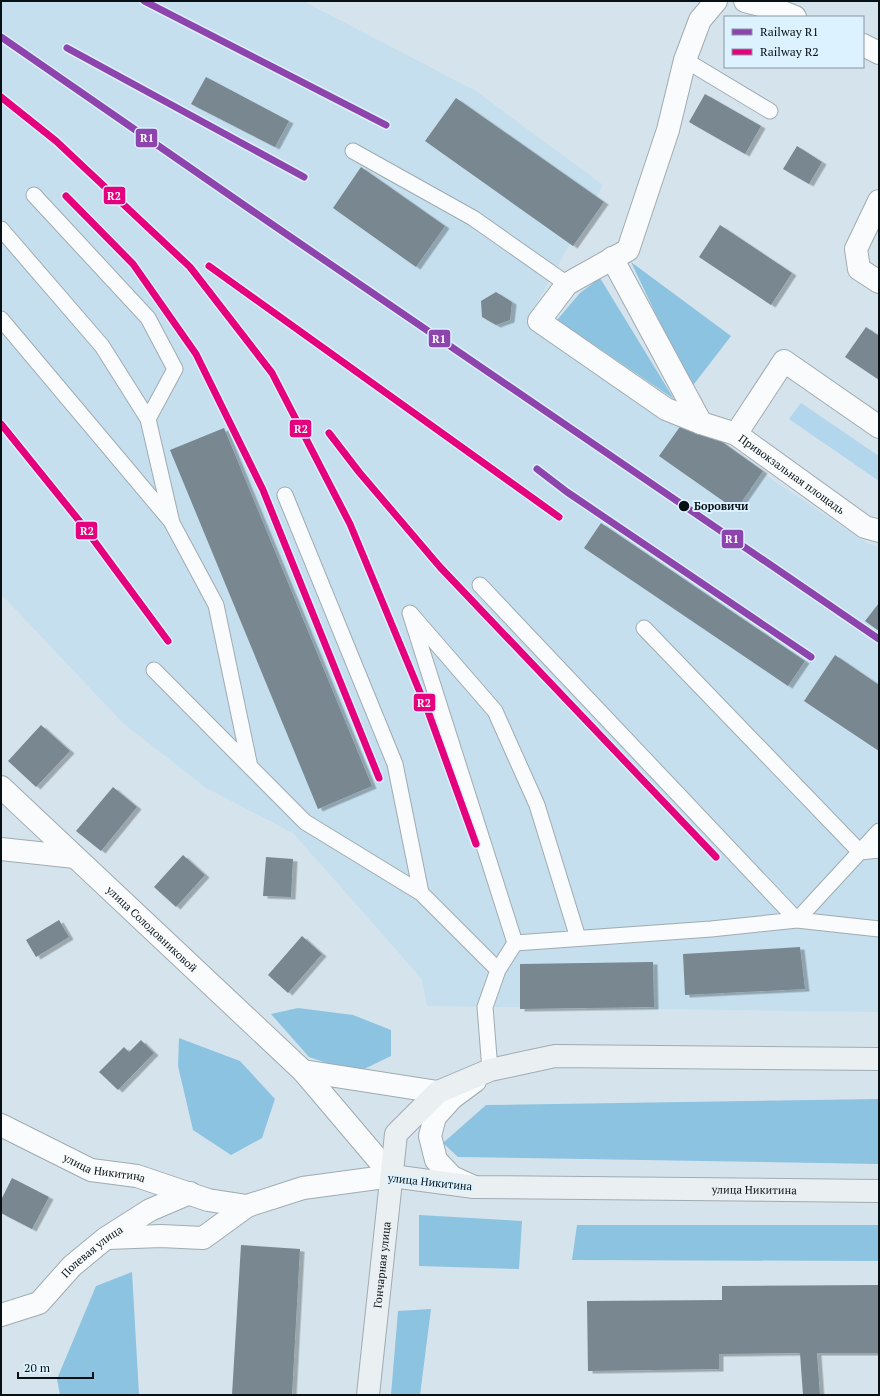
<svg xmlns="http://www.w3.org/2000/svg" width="880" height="1396" viewBox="0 0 880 1396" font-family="'PT Serif',serif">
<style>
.built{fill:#c5dfee}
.green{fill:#b2d6ec}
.forest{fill:#8cc3e0}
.building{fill:#788790;filter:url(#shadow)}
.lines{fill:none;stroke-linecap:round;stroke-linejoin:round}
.lane-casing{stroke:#a0abb2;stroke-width:17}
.street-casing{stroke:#a0abb2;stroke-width:24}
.secondary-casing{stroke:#a0abb2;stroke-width:24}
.lane{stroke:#f9fbfc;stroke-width:15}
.street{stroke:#f9fbfc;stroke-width:22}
.secondary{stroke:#eaeff2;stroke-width:22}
.rail-1-casing{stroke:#dcf2ff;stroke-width:10}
.rail-2-casing{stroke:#dcf2ff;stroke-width:10}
.rail-1{stroke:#8e44ad;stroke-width:7}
.rail-2{stroke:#e5007d;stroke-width:7}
.stop-dot{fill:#071015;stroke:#dcf2ff;stroke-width:1.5}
.labels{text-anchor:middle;stroke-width:4;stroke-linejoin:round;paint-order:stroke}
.street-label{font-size:11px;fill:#071015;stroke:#dcf2ff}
.stop-label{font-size:11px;font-weight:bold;fill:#071015;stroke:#dcf2ff;text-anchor:start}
.line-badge{stroke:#dcf2ff;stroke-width:1.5}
.badge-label{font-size:11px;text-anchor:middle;font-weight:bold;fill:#fff}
</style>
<defs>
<filter id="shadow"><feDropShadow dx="4.5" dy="2.5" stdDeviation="0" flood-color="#0004"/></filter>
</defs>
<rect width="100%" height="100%" fill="#d5e3ec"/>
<path class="built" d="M1,1H303L476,91L603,185L529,317L867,543L879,547V1012L427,1006L422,979L293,833L206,788L123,723L1,594Z"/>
<path class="green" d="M801,403L879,456V481L789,419Z"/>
<path class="forest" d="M631,262L731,336L691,388Z
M600,278L674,399L557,320L580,293Z
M298,1008L353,1015L391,1030V1056L356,1073L309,1057L271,1014Z
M179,1038L240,1061L275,1099L262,1138L231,1155L193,1130L178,1066Z
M879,1099V1164L458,1157L443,1143L486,1105Z
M419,1215L522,1221L519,1269L419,1266Z
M577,1225H879V1261L572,1260Z
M132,1272L139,1395H60L57,1379L96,1286Z
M431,1309L420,1395H391L398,1311Z"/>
<path class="building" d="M206,77L289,121L275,147L191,104Z
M705,94L761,126L745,154L689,122Z
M456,98L604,202L573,246L425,141Z
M797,146L822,162L809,184L783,169Z
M361,167L445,226L416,267L333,208Z
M720,225L792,273L771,305L699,257Z
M496,292L512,302L510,320L496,325L482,317L481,301Z
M866,327L879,336V380L845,357Z
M687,417L763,471L736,510L659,456Z
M224,428L372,786L318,809L170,450Z
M601,523L805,661L788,686L584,548Z
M879,603V631L865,621Z
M835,655L879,685V751L804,701Z
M41,725L70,751L36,787L8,761Z
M113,787L137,807L101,851L76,831Z
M183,855L205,875L176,907L154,887Z
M266,857L293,859L291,897L263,896Z
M59,920L69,937L36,957L26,940Z
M302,936L322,954L288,993L268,975Z
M800,947L805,989L685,995L683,954Z
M653,962L654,1007L520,1009V964Z
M141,1040L154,1053L118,1090L99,1072L124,1047L129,1052Z
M12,1178L49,1197L32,1229L1,1213V1200Z
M241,1245L300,1249L292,1395H232Z
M879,1285V1353H817L820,1395H803L800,1353L719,1354V1369L588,1371L587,1301L722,1300V1286Z"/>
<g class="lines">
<defs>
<path id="lane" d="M685,60L770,111
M353,151L473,218L567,284
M34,195L148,318L175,369L148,419L172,523L216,605L250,767
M1,229L102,346L148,419
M1,319L170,520
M285,495L395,764L421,893L498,970
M480,585L797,920L711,929L515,943L498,970L485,1007L490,1070
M644,628L860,852L879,850
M154,670L305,822L421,893
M879,831L797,920L879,929
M515,943L410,613L495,711L537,805L578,938"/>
<g id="street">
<path id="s1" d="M716,1L700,20L685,60L668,130L628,250L567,284L539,321L666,409L701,423L736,434L865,527L879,531"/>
<path d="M745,1L775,9L795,17"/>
<path d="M863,45L879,53"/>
<path d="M879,201L856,249L859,269L879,282"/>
<path d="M612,258L701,423"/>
<path d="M736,434L784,361L879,427"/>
<path id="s2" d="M1,787L303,1071L392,1176"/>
<path d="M1,849L75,857"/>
<path d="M303,1071L438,1092"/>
<path id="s3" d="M1,1125L91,1170L137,1176L208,1200L247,1206L303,1188L392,1176"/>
<path d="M474,1187L452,1177L436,1160L430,1136L435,1117L452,1098L475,1081"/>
<path d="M107,1238L161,1236L203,1238L247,1206"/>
<path id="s4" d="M1,1315L39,1303L72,1266L106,1238L150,1210L190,1193"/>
</g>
<g id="secondary">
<path id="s5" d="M392,1176L474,1187L879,1191"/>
<path id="s6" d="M368,1395L396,1134L438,1092L490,1070L555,1056L879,1059"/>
</g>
</defs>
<use href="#lane" class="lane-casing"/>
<use href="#street" class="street-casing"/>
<use href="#secondary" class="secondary-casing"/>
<use href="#lane" class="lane"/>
<use href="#street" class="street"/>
<use href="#secondary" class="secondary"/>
<defs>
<path id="rail-1" d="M144,1L386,125
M1,37L254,212L879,639
M67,48L304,177
M537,469L567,492L811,657"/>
<path id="rail-2" d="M1,97L56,141L190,267L272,373L350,524L429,714L476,844
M66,196L133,264L196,354L263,490L379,778
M209,266L559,517
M1,424L81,523L168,641
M329,433L359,472L440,567L716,857"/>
</defs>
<use href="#rail-1" class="rail-1-casing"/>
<use href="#rail-2" class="rail-2-casing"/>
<use href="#rail-1" class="rail-1"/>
<use href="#rail-2" class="rail-2"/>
</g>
<circle class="stop-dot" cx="684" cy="506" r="6"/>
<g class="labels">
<g class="street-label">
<text dy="4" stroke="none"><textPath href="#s1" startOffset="680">Привокзальная площадь</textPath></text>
<text dy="4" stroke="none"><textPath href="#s2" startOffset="207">улица Солодовниковой</textPath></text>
<text dy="4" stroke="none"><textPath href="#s3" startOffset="113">улица Никитина</textPath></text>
<text transform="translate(430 1182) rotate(6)" y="4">улица Никитина</text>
<text dy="4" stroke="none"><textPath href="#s5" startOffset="363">улица Никитина</textPath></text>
<text dy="4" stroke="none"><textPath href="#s4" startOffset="114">Полевая улица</textPath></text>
<text dy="4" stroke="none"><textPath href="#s6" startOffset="131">Гончарная улица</textPath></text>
</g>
<g class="stop-label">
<text x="694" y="510">Боровичи</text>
</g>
</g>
<g class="line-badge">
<rect x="135" y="128" width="23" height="20" rx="4" fill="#8e44ad"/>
<rect x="103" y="186" width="23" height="19" rx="4" fill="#e5007d"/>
<rect x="428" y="329" width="23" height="19" rx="4" fill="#8e44ad"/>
<rect x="289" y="419" width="23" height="19" rx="4" fill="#e5007d"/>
<rect x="75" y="521" width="23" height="19" rx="4" fill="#e5007d"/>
<rect x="721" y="529" width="23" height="20" rx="4" fill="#8e44ad"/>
<rect x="413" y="693" width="23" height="19" rx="4" fill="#e5007d"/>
</g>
<g class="badge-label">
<text x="147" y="142">R1</text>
<text x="114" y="200">R2</text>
<text x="439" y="343">R1</text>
<text x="301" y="433">R2</text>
<text x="87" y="535">R2</text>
<text x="732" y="543">R1</text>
<text x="424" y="707">R2</text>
</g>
<rect width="880" height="1396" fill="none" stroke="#071015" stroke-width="4"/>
<rect x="724" y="16" width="140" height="52" fill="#dcf2ff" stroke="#8798a1"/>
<rect x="732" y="29" width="20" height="6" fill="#8e44ad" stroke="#8798a1"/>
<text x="760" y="36" font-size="12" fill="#071015">Railway R1</text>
<rect x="732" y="49" width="20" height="6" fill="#e5007d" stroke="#8798a1"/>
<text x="760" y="56" font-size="12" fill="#071015">Railway R2</text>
<path d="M18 1372v6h75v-6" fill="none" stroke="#071015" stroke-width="2"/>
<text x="24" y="1372" font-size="12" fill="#071015" stroke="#dcf2ff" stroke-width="3" paint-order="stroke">20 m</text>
</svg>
